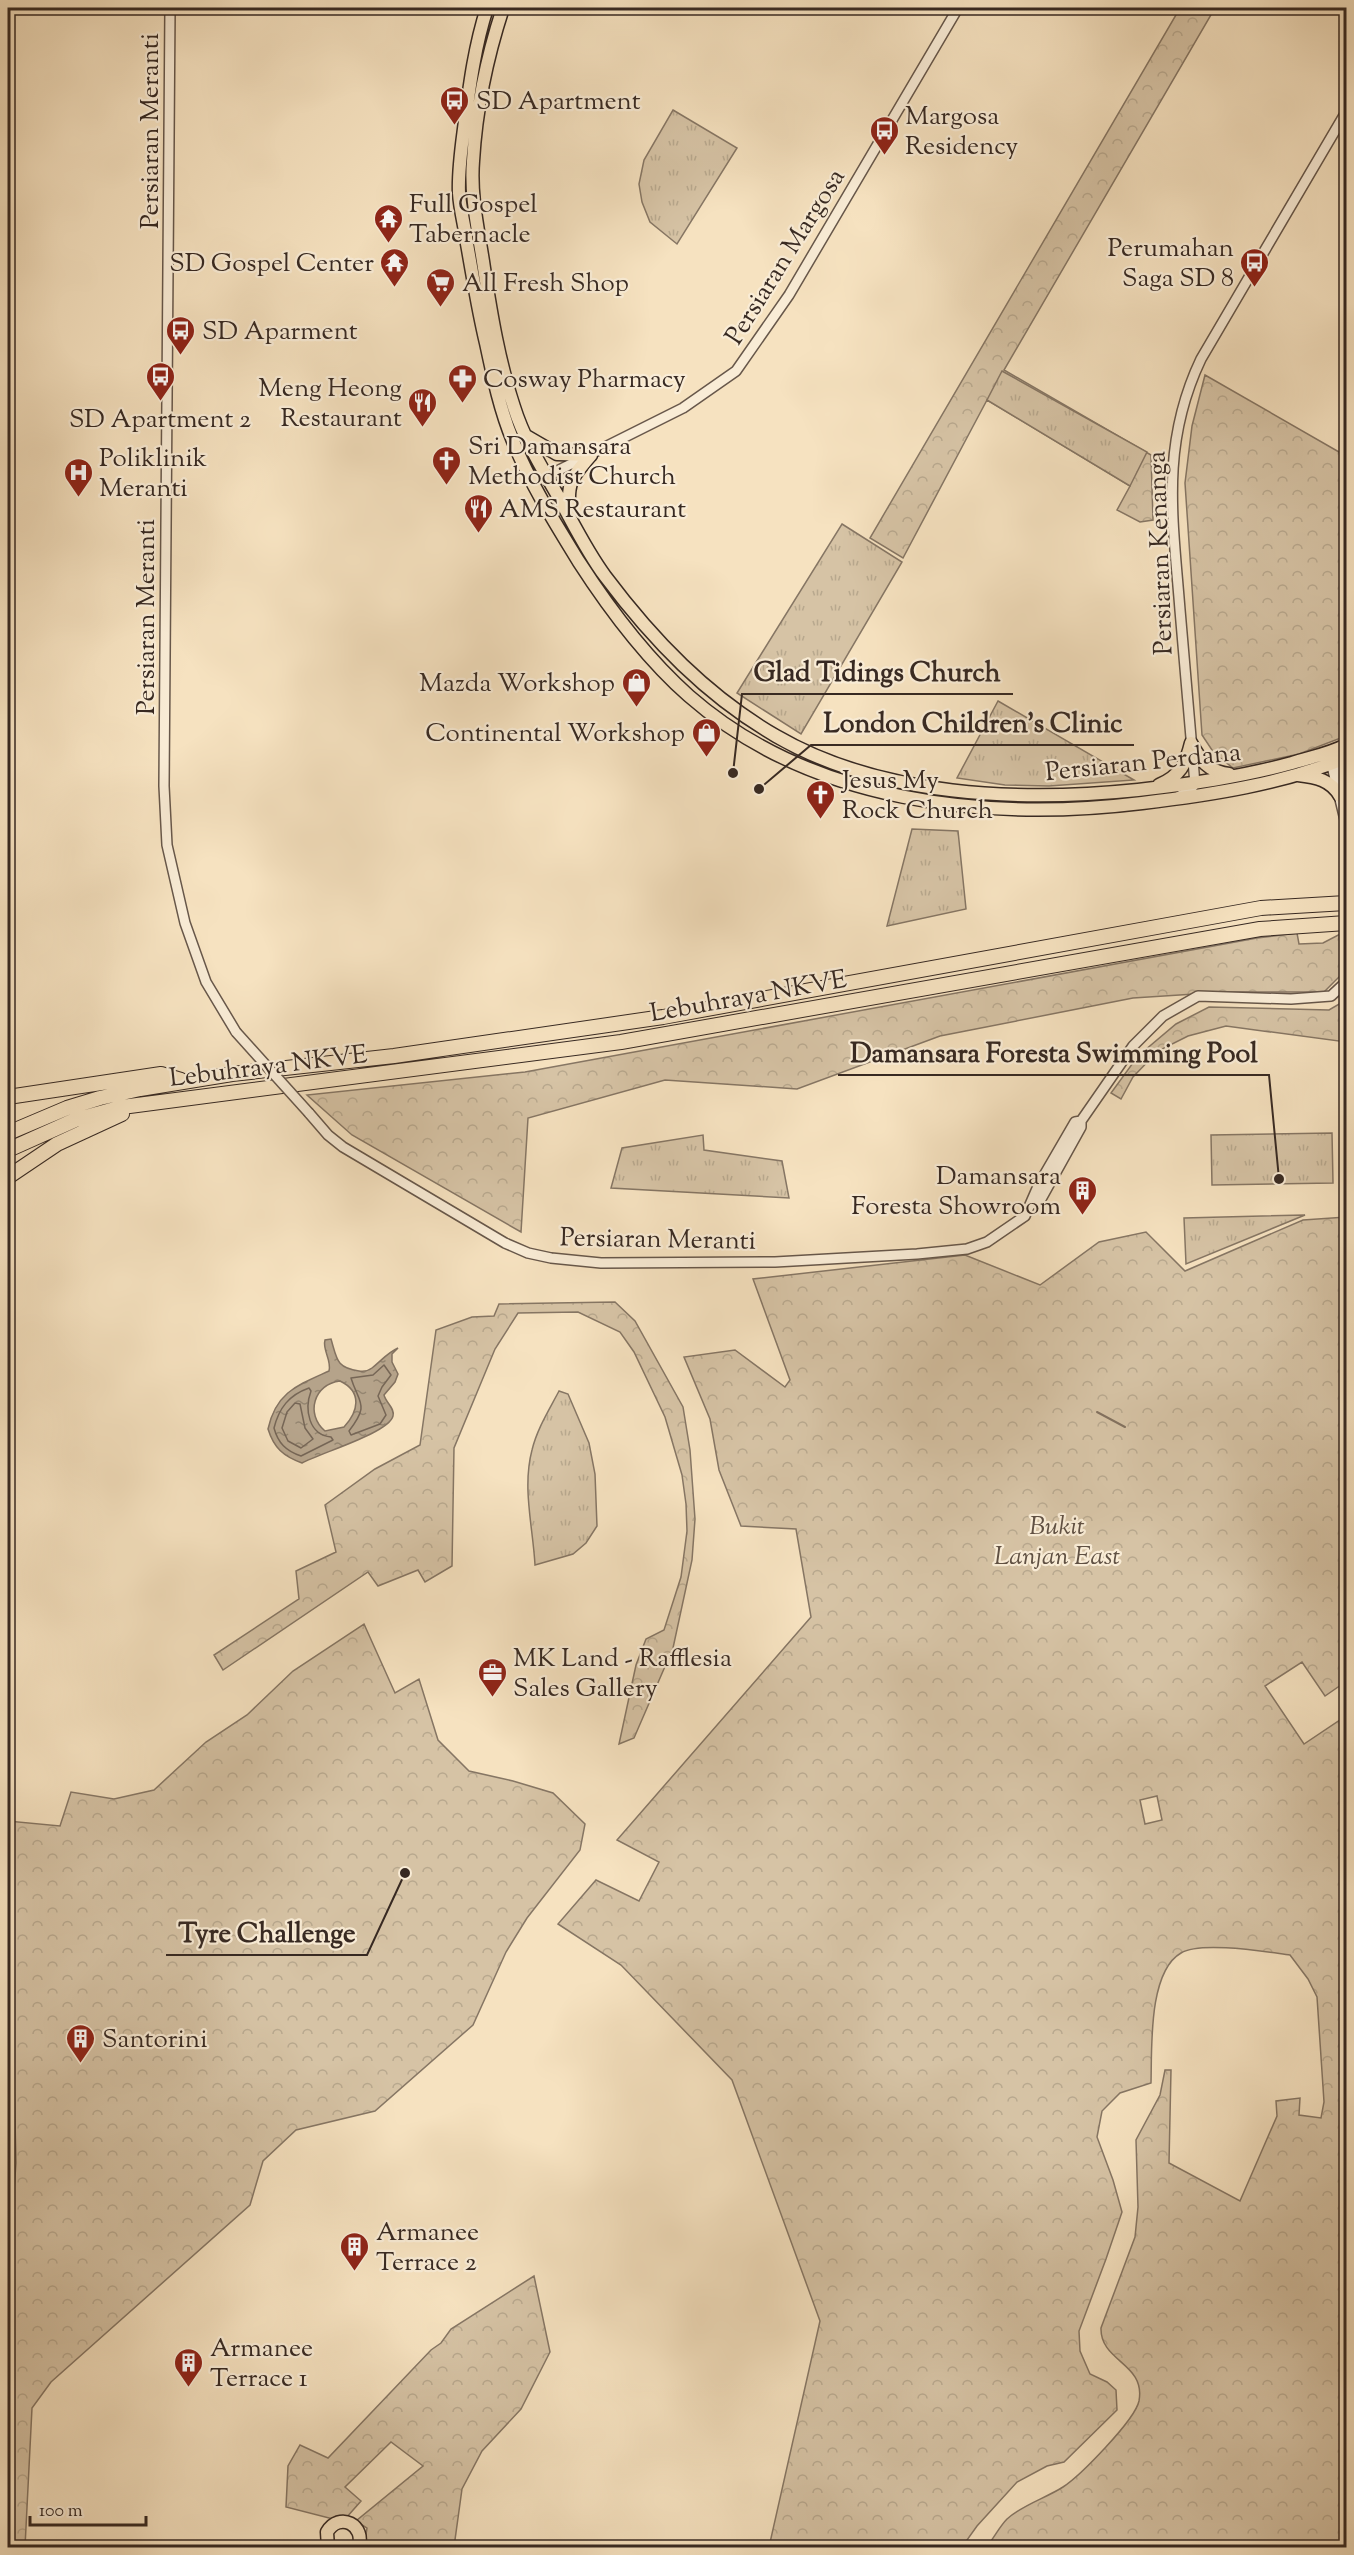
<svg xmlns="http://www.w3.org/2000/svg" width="1354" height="2555" viewBox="0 0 1354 2555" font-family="'Sorts Mill Goudy',serif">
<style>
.forest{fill:url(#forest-crowns);stroke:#867664;stroke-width:1.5;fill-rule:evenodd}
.park{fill:url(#park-tufts);stroke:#867664;stroke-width:1.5}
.water{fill:url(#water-ripples);stroke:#837260;stroke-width:1.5;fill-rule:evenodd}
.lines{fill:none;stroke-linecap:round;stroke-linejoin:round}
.shore{stroke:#766656;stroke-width:1.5}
.stream{stroke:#837260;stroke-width:2}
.minor-casing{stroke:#67574a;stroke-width:12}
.major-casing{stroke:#372922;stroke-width:15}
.highway-casing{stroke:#372922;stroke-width:16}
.minor{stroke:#f9ecd6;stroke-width:9}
.major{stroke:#f6e2c0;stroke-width:12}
.highway{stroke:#f6e2c0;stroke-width:14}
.minor-bridge-casing{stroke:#67574a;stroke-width:12;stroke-linecap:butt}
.minor-bridge{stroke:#f9ecd6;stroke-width:9}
.labels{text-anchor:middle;stroke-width:4.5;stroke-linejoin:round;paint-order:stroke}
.poi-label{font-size:26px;fill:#372922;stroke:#f9ecd6;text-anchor:start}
.street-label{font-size:26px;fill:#372922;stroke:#f9ecd6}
.park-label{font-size:26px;font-style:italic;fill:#5f5043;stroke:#f9ecd6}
.leader{fill:none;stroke:#372922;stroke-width:2}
.callout-dot{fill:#372922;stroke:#f9ecd6;stroke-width:2}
.callout-label{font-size:27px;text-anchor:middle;font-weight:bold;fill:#372922;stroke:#f9ecd6;stroke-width:4.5;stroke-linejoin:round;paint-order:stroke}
</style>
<defs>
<pattern id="forest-crowns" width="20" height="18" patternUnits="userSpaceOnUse" patternTransform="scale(1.5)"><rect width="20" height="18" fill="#d6c3a5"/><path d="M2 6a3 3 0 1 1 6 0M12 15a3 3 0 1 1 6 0" fill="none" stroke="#b8a88e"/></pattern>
<pattern id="park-tufts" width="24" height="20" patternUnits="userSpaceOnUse" patternTransform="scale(1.5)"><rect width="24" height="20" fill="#d6c3a5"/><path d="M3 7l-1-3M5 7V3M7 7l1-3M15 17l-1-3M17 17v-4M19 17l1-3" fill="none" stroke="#b8a88e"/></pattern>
<pattern id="water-ripples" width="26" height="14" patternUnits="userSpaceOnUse" patternTransform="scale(1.5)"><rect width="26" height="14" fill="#b5a38a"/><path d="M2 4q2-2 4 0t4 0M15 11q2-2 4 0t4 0" fill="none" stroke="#948570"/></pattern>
</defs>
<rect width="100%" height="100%" fill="#f6e2c0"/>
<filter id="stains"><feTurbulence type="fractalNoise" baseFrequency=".00333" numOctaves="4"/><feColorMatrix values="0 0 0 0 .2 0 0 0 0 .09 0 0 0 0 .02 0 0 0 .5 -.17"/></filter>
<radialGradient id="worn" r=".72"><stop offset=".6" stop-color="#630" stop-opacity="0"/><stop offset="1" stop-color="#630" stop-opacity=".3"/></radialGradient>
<path class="forest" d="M1180,8H1215L1004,370L1151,455L1153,520L1140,522L1117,510L1130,486L987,400L903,558L870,538Z
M1205,375L1346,456V736L1299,754L1233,768L1214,753L1202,735L1185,483L1192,426Z
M1344,932L1340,976L1324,992H1226L1133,998L940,1036L797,1089L665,1080L528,1118L521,1232L352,1135L307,1095L525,1072L1257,938L1297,933L1299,944L1323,943Z
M1346,1000V1042L1226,1026L1188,1036L1158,1051L1133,1077L1121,1099L1111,1093L1138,1056L1176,1024L1209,1007L1329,1010Z
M1346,1217V1693L1341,1685L1325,1696L1302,1662L1265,1686L1304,1744L1346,1716V2547L996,2548L991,2541C996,2534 1001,2525 1007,2519C1022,2505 1046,2498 1063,2487C1080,2476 1135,2420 1139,2401C1146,2363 1100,2362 1101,2328L1135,2237L1138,2207L1136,2140L1160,2095L1165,2070H1171L1169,2163L1240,2201L1277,2116L1276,2101L1300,2098L1299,2115L1321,2118L1324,2102L1317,1997L1308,1979L1290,1955C1266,1952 1201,1941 1181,1953C1148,1972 1152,2049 1151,2083L1120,2093L1102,2111L1097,2137L1113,2180L1122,2212L1106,2259L1079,2331L1080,2351L1090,2374L1107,2382L1116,2390L1117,2410L1064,2462L1047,2466L1017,2482L977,2526L962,2547H769L820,2321L732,2080L621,1965L558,1924L596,1880L639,1901L659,1862L617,1840L811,1617L796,1529L741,1526L719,1470L710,1419L684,1357L735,1350L785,1387L790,1380L753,1279L965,1255L1040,1285L1099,1242L1146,1232L1185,1271L1303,1220ZM1157,1796L1162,1820L1145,1824L1140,1800Z
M615,1302L635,1321L683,1407L690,1450L695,1519L692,1560L673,1648L634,1738L619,1744L636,1665L646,1639L664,1630L681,1577L687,1531L686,1504L682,1475L665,1417L634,1352L620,1332L578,1312L518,1313L495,1349L454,1448L452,1566L425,1582L418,1570L378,1586L368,1572L223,1670L214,1655L299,1599L296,1571L336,1552L325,1505L375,1469L420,1445L436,1330L472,1317L494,1316L499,1304Z
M364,1624L395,1693L419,1679L438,1740L469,1771L513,1781L553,1793L585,1824L580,1850L527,1918L506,1952L473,2025L375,2111L296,2130L263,2161L250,2205L51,2382L32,2408L25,2547H8V2269L16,2163L8,1821L60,1826L71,1792L114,1799L154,1790L206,1742L247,1715L293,1671Z
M534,2276L550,2352L521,2409L482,2451L462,2489L454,2547H381L365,2541L367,2528L356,2521L423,2466L391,2442L345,2487L361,2501L346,2518L333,2519L286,2507L288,2466L300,2445L328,2458L431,2350L441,2343L451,2329Z"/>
<path class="park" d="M196,8H372V12L196,13Z
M673,110L737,148L677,244L650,222L642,202L639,184L644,160Z
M1002,371L1147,452L1130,486L987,400Z
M842,524L902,562L801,734L737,693Z
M998,701L1134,780L1049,786L1005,785L957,778Z
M912,829L958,831L966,909L887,926Z
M1332,1133L1333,1183L1212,1185L1211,1135Z
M703,1135L704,1150L782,1161L789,1198L611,1188L622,1148Z
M1305,1215L1186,1264L1184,1218Z
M559,1391L568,1394L589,1443L595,1474L597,1526L586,1543L573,1554L535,1565C533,1527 522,1488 532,1450C537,1429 549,1410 559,1391Z"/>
<path class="water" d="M331,1339C337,1359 336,1368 359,1371C364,1372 368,1371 372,1368C381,1361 387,1353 398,1348L392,1354V1362L398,1374L395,1382L384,1395C386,1403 395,1408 393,1416C389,1433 320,1453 302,1463C283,1456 274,1448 268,1429C276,1392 298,1385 329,1371C332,1360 322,1350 325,1340ZM340,1381C363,1392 358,1412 344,1427L325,1431C305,1414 314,1384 340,1381Z"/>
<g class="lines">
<path class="shore" d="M384,1365L391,1375L382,1387L378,1396L386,1415L380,1424L351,1435L349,1431C370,1404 359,1404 351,1378L373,1375Z
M309,1388L311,1391C304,1410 309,1435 331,1437L333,1440L301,1456C286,1451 278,1443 274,1428C279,1408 289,1395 309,1388Z
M295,1403L300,1404L305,1428L313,1439L301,1448L288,1441L282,1428L287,1412Z"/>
<path class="stream" d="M1097,1412L1125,1427"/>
<defs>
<path id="minor" d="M170,8L164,786L167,845L185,923L206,982L236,1032
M547,476L683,408L736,371L789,295L958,8
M1338,755L1346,791
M1330,758L1346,824
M1178,797L1190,790L1195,784C1190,726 1185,668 1180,610C1173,519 1160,445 1201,359L1346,112
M309,1113L328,1135L343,1147L505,1243L528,1253L551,1258L601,1263L775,1262L917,1254L967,1249L987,1242L1025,1216L1039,1184L1075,1122L1081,1121
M1032,1204L1041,1199L1081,1127V1121L1133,1046L1163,1016L1198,996L1291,999L1331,996L1346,982"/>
<path id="major" d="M487,8C475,45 470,83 465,121C462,145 458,169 459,193C460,210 465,227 467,244C473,277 478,310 486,343C493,376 500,410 513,441C530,483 555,523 579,562C610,610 646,658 689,696C811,803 987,822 1142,803C1210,795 1282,784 1346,758
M503,8C487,57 476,110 473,161C470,197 479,233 484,268C491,314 499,362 514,407C524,439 542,468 558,496C573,523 587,552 605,576C653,640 707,696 776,736C881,797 1020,802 1138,790C1190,784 1241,777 1292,763C1311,757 1329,754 1346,745
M526,436L557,454L591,455
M570,513C566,483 572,477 591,455
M1191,743C1201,761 1207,771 1229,774
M1298,775C1316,777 1331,780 1340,796
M1159,785C1180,776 1186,764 1191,743
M328,2548L327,2532C339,2511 367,2525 358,2548"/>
<path id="highway" d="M8,1097L161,1074L181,1080
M8,1133L67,1108L100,1098L140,1089L232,1074L394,1056L663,1017L1261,908L1346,903
M8,1150L75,1120L122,1107L621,1042L1260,929L1346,923
M8,1177L57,1144L122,1114"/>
</defs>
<use href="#minor" class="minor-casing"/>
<use href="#major" class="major-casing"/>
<use href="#highway" class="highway-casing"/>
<use href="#minor" class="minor"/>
<use href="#major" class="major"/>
<use href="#highway" class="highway"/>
<defs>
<path id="minor-bridge" d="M236,1032L309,1113"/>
</defs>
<use href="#minor-bridge" class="minor-bridge-casing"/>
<use href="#minor-bridge" class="minor-bridge"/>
</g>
<defs>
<symbol id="bus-pin" viewBox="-11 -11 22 30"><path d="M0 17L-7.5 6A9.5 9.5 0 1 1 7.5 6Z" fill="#8f2418" stroke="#f9ecd6"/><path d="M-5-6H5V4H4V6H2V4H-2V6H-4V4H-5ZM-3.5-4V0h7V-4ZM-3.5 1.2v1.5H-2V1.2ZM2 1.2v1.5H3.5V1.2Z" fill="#fff"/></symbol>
<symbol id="temple-pin" viewBox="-11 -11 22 30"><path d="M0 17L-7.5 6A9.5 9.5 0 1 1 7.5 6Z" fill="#8f2418" stroke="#f9ecd6"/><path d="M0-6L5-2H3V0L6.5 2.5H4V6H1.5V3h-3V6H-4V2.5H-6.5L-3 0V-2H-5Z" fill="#fff"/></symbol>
<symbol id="supermarket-pin" viewBox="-11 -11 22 30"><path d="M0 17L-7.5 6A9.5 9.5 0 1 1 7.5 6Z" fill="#8f2418" stroke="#f9ecd6"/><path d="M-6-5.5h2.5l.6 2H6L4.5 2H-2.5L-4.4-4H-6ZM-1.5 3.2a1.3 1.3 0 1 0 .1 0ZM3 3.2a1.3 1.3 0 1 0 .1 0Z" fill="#fff"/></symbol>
<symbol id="pharmacy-pin" viewBox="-11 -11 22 30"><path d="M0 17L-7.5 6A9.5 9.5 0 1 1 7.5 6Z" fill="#8f2418" stroke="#f9ecd6"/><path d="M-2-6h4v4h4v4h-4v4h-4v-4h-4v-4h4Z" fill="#fff"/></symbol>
<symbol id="restaurant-pin" viewBox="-11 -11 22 30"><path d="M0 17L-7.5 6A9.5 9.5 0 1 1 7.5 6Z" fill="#8f2418" stroke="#f9ecd6"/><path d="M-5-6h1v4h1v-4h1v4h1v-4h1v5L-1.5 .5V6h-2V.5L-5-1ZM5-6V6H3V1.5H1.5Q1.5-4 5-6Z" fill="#fff"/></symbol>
<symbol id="church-pin" viewBox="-11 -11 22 30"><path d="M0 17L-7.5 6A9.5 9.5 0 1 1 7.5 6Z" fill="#8f2418" stroke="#f9ecd6"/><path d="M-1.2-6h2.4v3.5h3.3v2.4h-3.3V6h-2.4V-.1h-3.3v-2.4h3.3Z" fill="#fff"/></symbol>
<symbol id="hospital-pin" viewBox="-11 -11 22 30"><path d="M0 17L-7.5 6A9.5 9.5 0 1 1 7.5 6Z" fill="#8f2418" stroke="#f9ecd6"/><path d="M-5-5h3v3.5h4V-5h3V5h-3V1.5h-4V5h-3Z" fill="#fff"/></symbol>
<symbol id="shop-pin" viewBox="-11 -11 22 30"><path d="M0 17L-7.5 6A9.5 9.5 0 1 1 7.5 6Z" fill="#8f2418" stroke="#f9ecd6"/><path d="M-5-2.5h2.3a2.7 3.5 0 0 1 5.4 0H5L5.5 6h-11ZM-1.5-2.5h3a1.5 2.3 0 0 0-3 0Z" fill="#fff"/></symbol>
<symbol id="building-pin" viewBox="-11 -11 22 30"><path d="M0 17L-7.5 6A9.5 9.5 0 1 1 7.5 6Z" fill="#8f2418" stroke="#f9ecd6"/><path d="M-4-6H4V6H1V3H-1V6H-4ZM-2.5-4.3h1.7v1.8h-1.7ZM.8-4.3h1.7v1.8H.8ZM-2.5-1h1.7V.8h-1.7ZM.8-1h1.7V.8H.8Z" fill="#fff"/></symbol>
<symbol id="office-pin" viewBox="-11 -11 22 30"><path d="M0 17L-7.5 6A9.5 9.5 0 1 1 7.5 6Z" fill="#8f2418" stroke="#f9ecd6"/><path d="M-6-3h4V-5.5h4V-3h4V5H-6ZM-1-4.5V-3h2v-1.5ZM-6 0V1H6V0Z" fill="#fff"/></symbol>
</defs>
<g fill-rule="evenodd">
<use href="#bus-pin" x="438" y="84" width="33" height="45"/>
<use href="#bus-pin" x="868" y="114" width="33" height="45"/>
<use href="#temple-pin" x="372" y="202" width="33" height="45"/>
<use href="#temple-pin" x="378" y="246" width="33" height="45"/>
<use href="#bus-pin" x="1238" y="246" width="33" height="45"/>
<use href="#supermarket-pin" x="424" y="266" width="33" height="45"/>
<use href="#bus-pin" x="164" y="314" width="33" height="45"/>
<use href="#bus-pin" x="144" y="360" width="33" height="45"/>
<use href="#pharmacy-pin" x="446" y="362" width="33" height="45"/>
<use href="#restaurant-pin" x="406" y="386" width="33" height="45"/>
<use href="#church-pin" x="430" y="444" width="33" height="45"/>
<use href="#hospital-pin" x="62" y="456" width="33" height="45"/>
<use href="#restaurant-pin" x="462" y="492" width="33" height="45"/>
<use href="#shop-pin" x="620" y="666" width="33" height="45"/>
<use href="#shop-pin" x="690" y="716" width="33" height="45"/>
<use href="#church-pin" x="804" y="778" width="33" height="45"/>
<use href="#building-pin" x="1066" y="1174" width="33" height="45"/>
<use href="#office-pin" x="476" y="1656" width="33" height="45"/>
<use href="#building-pin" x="64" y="2022" width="33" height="45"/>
<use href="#building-pin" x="338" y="2230" width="33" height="45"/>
<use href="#building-pin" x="172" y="2346" width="33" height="45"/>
</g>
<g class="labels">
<g class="poi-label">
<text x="476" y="109">SD Apartment</text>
<text x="905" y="124">Margosa<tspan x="905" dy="30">Residency</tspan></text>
<text x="409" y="212">Full Gospel<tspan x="409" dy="30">Tabernacle</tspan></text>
<text x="1234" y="256" text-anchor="end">Perumahan<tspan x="1234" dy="30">Saga SD 8</tspan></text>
<text x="374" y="271" text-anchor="end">SD Gospel Center</text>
<text x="462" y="291">All Fresh Shop</text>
<text x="202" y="339">SD Aparment</text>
<text x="483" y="387">Cosway Pharmacy</text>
<text x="402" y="396" text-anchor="end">Meng Heong<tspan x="402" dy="30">Restaurant</tspan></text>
<text x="160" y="427" text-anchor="middle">SD Apartment 2</text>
<text x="468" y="454">Sri Damansara<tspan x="468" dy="30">Methodist Church</tspan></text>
<text x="99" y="466">Poliklinik<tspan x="99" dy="30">Meranti</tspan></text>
<text x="499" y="517">AMS Restaurant</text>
<text x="615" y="691" text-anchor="end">Mazda Workshop</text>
<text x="685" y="741" text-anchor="end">Continental Workshop</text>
<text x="842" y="788">Jesus My<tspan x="842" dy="30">Rock Church</tspan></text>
<text x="1061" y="1184" text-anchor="end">Damansara<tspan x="1061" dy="30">Foresta Showroom</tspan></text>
<text x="513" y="1666">MK Land - Rafflesia<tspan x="513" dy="30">Sales Gallery</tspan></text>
<text x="102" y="2047">Santorini</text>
<text x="376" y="2240">Armanee<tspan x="376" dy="30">Terrace 2</tspan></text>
<text x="210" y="2356">Armanee<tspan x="210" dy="30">Terrace 1</tspan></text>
</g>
<g class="street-label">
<text transform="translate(149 131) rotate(-90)" y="9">Persiaran Meranti</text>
<text transform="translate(784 256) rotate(-58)" y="9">Persiaran Margosa</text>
<text transform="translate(1159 553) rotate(-92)" y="9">Persiaran Kenanga</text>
<text transform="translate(145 617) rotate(-90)" y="9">Persiaran Meranti</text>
<text transform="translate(1143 761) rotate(-6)" y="9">Persiaran Perdana</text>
<text transform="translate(748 995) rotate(-10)" y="9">Lebuhraya NKVE</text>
<text transform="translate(268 1065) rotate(-7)" y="9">Lebuhraya NKVE</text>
<text transform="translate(658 1238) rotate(1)" y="9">Persiaran Meranti</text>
</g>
<g class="park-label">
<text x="1057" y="1534">Bukit<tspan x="1057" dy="30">Lanjan East</tspan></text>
</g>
</g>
<path class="leader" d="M733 773L742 694H1013M759 789L811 745H1134M1279 1179L1269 1075H838M405 1873L367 1955H166"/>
<g class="callout-dot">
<circle cx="733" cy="773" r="6"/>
<circle cx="759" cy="789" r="6"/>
<circle cx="1279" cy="1179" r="6"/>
<circle cx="405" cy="1873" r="6"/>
</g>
<g class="callout-label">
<text x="877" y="681">Glad Tidings Church</text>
<text x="973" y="732">London Children's Clinic</text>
<text x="1054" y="1062">Damansara Foresta Swimming Pool</text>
<text x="267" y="1942">Tyre Challenge</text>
</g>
<rect width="1354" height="2555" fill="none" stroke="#f6e2c0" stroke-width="30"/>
<rect x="9" y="9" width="1336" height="2537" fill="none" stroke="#372922" stroke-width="3"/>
<rect x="15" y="15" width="1324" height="2525" fill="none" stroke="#372922" stroke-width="1.5"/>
<path d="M30 2516v9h116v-9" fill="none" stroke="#372922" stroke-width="3"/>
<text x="39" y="2516" font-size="18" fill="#372922" stroke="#f9ecd6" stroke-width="4.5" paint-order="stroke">100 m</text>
<rect width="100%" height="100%" filter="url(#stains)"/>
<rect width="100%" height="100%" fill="url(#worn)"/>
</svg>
